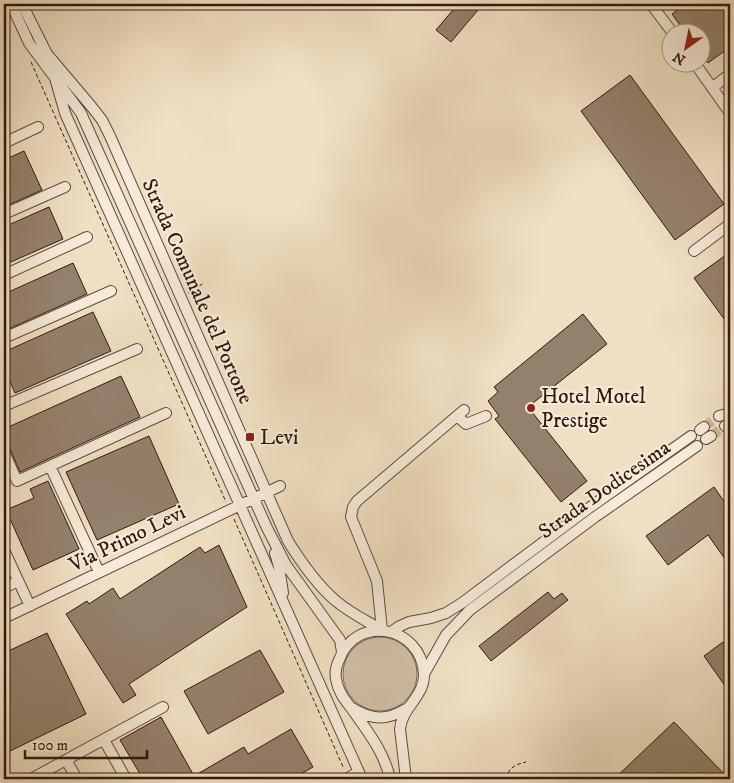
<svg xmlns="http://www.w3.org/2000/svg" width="734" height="783" viewBox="0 0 734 783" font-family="'IM FELL DW Pica',serif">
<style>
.green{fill:#cfbea4;stroke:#806c58}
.building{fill:#94816c;stroke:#301a0d}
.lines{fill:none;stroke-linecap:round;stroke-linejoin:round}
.minor-tunnel{stroke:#cab89f;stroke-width:10;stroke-dasharray:10 5;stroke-linecap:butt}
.minor-casing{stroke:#604c3a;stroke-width:12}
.path{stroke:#301a0d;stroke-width:1;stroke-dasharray:4 2.5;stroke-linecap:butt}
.minor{stroke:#f5ebd8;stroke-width:10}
.poi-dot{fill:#8f2418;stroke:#f5ebd8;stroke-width:2}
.labels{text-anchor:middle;stroke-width:4;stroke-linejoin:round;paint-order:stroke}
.street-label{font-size:21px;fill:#301a0d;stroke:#f5ebd8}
.poi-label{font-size:21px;fill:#301a0d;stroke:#f5ebd8;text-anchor:start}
</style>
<rect width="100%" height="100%" fill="#f0e0c3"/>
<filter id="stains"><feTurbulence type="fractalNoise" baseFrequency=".004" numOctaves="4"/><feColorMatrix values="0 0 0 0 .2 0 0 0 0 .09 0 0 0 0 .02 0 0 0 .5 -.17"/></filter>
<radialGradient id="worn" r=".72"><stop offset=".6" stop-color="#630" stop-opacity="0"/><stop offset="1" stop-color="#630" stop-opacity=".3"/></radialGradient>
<path class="green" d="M343 674a37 37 0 1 1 74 0a37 37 0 1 1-74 0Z"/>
<path class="building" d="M458,4H483L451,42L436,30Z
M685,4H730V47L708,63L702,55V32H685L672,14Z
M630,75L724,204L675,240L581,111Z
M24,151L42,190L4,207V160Z
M49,207L63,239L4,265V227Z
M730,252V327L694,278Z
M73,263L87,294L4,331V294Z
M93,312L111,351L15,393L4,368V352Z
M583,314L607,344L528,407L587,481L561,502L495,419L499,416L488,401L498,392L494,387Z
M121,376L140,417L20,472L10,449L6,446L4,441V429Z
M149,436L179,504L97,540L66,472Z
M48,481L79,549L33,570L6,510L34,498L30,489Z
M714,487L730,510V566L708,535L668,565L646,536Z
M219,545L247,607L129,684L136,695L123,703L66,614L87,601L89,604L113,588L120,599L200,547L205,553Z
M548,592L554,599L562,593L568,600L491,661L479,646Z
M47,633L86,714L4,754V653Z
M723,642L730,653V693L704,656Z
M260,650L284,692L208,734L184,691Z
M161,717L194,776L244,747L248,754L291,729L313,767L292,779H143L120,740Z
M674,722L729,779H614Z"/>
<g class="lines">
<path class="minor-tunnel" d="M704,427L719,416
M711,436L725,426"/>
<defs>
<path id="minor" d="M11,4L29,43L81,113L85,122L267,528L286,565L340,640L342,652
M22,4L47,54L91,106L102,120L110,136L288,541C301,562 317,585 336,601C350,613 367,621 382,630
M651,4L672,32
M694,62L730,113
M55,78L65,113L362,779
M712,88L730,74
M4,143L38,127
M4,214L65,187
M694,251L730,224
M4,275L87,237
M4,338L111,291
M4,406L137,349
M457,416L466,424L486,416
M719,416L730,413
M725,426L730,425
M700,430L704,427
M706,439L711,436
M4,452L17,481L166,413
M50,466L99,572
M4,550L30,606
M275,553L279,567L283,593
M4,588L18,581
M4,618L280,486
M382,630L377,581L351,517L353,507L357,501L464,410
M391,632L400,626L409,622L431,618L446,613L462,603L589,508L691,436
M424,674L446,635L470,610L595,517L697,446
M352,708C372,720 386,721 406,709
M104,740L126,779
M66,760L77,779
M31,779L163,707
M346,779L359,772
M390,779C385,754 369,733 354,712C347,702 338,693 336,679C335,673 336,666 339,660C355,614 421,625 424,674C425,696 402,707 400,729L406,779"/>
</defs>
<use href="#minor" class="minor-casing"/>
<path class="path" d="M31,62L226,502
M188,293L204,283
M234,519L344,769
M505,779C510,767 514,765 526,762"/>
<use href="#minor" class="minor"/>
</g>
<g class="poi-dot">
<circle cx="531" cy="408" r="5"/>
<rect x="245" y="432" width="10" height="10" rx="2.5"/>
</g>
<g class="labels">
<g class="street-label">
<text transform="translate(198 291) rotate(66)" y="7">Strada Comunale del Portone</text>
<text transform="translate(604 489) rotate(-35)" y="7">Strada Dodicesima</text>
<text transform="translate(127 538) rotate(-26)" y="7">Via Primo Levi</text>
</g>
<g class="poi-label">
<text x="541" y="403">Hotel Motel<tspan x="541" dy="24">Prestige</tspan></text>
<text x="260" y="444">Levi</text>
</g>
</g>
<rect width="734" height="783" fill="none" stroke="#f0e0c3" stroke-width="20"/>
<rect x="5" y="5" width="724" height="773" fill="none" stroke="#301a0d" stroke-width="2.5"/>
<rect x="10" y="10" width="714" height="763" fill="none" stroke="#301a0d"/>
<g transform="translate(686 48) rotate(213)"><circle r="24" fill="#f5ebd8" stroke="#a69787"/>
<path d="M0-4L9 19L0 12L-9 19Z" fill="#8f2418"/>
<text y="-8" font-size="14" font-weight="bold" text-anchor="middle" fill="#301a0d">N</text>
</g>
<path d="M25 750v8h122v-8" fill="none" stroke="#301a0d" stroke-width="2.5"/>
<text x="32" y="750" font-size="15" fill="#301a0d" stroke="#f5ebd8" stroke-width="4" paint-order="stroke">100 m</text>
<rect width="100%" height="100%" filter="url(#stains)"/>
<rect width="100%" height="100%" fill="url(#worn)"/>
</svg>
